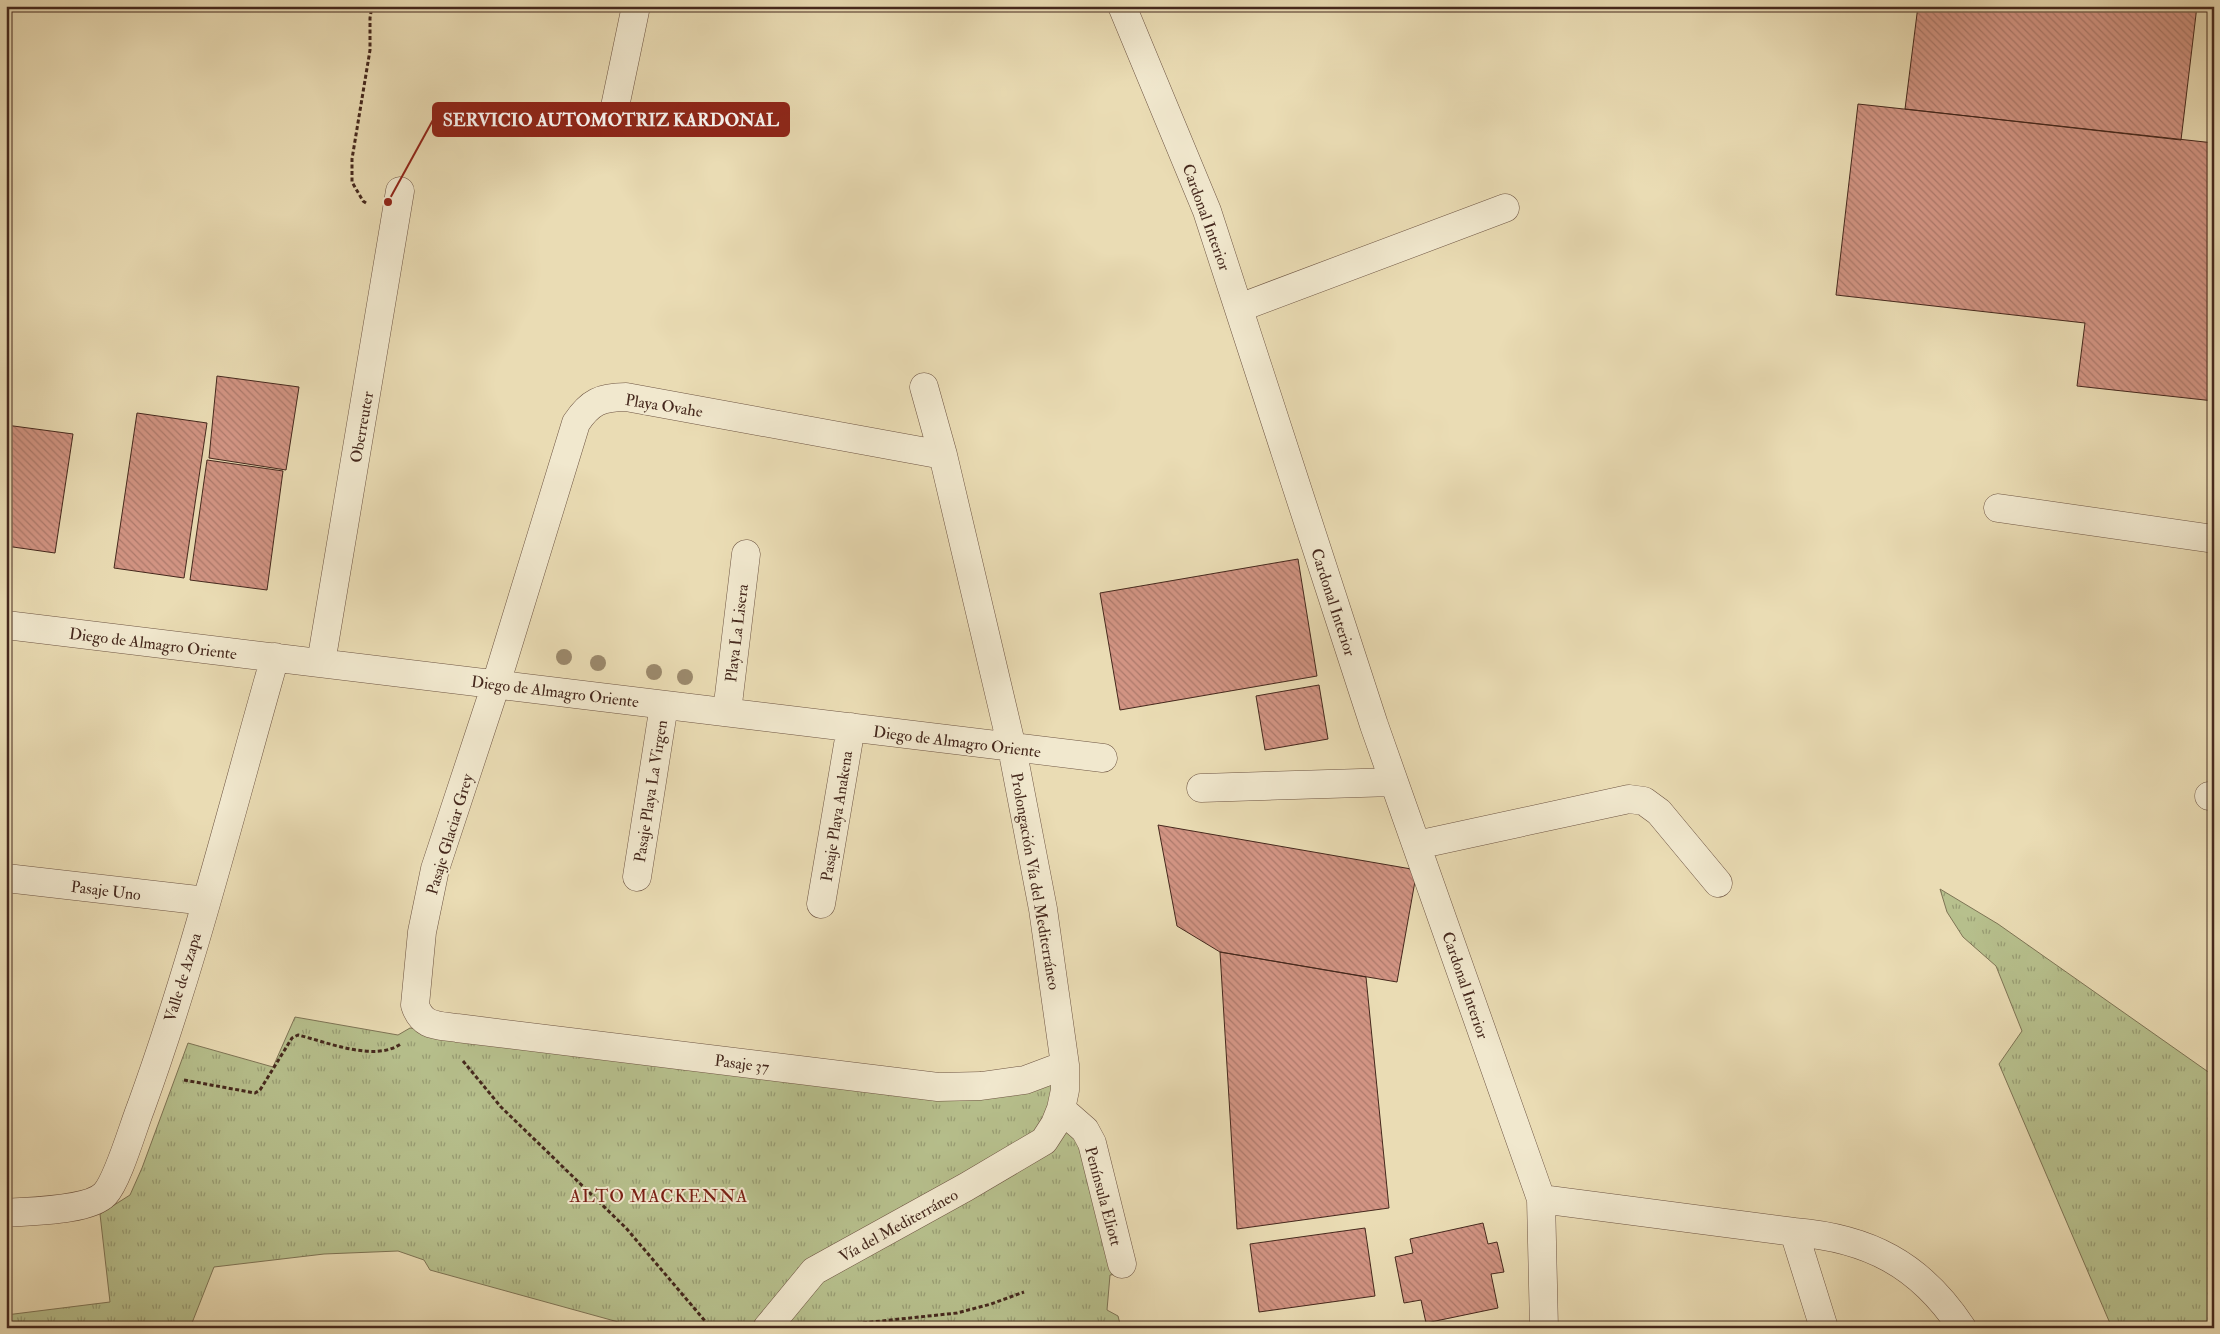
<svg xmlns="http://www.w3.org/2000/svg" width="2220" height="1334" font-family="'IM FELL Double Pica',serif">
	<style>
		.grass { fill: url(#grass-tufts); stroke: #7e7455 }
		.building { fill: url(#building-back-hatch); stroke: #45281d }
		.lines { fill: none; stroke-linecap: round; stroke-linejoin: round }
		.minor-casing { stroke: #6e5543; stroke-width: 29 }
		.path { stroke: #45281d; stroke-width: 3; stroke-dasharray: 4 2.5; stroke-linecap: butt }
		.minor { stroke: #f1e8ce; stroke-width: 28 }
		.tree { fill: #9c8a6d }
		.labels { text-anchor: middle; stroke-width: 4; stroke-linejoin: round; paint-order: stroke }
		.street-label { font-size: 16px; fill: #45281d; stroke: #f1e8ce }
		.neighbourhood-label { font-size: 18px; letter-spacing: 1px; fill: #7a1f14; stroke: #f1e8ce }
		.leader { fill: none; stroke: #8f2418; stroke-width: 2 }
		.callout-dot { fill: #8f2418; stroke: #f1e8ce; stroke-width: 2 }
		.callout { fill: #8f2418; stroke: #8f2418; stroke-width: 2 }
		.callout-label { font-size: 18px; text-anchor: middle; font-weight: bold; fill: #fff }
	</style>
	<defs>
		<pattern id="grass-tufts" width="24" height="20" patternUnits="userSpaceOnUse" patternTransform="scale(1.25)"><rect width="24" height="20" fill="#b7c08d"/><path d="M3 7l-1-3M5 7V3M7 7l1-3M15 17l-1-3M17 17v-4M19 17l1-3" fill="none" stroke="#979c73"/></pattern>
		<pattern id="building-back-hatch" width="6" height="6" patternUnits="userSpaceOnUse" patternTransform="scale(1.25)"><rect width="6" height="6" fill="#d29483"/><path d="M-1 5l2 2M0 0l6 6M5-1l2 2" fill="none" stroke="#ac796b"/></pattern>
	</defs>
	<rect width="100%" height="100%" fill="#eadcb4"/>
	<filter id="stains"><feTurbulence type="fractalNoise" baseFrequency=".004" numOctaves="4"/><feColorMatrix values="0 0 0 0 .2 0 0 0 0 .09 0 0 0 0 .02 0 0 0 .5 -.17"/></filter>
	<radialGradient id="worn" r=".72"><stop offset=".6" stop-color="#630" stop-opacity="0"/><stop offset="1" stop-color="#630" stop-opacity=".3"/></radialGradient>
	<path class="grass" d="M1940 889 1998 924 2214 1076V1328H2112L1999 1064 2022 1031 1996 966 1963 937 1947 912Z
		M295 1017 398 1035 410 1028 734 1071 1057 1077 1079 1139 1118 1274 1110 1275 1107 1310 1118 1316 1121 1328H640L430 1270 424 1260 398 1251 324 1254 214 1267 190 1328H6V1315L110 1302 100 1214 130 1195 142 1168 188 1043 273 1067Z"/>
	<path class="building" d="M1918 6H2197L2181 140 1905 109Z
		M1858 104 2214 143V401L2077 386 2085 323 1836 295Z
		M217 376 299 387 286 470 209 458Z
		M137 413 207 423 184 578 114 568Z
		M6 425 73 434 55 553 6 546Z
		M207 460 283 471 267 590 190 580Z
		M1298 559 1317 676 1120 710 1100 593Z
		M1319 685 1328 739 1265 750 1256 696Z
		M1158 825 1417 870 1397 982 1220 952 1177 926Z
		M1220 952 1366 977 1389 1208 1237 1229Z
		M1483 1223 1488 1244 1497 1242 1504 1272 1491 1274 1498 1308 1426 1323 1421 1300 1404 1303 1395 1257 1413 1253 1410 1239Z
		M1365 1228 1375 1296 1259 1312 1250 1244Z"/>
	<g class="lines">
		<g class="minor-casing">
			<path id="minor" d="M1122 6 1207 211 1374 725 1541 1199 1544 1328
				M612 121 636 6
				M1239 308 1505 208
				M943 455 626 397C601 397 590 402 576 423L496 684 435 869 422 932 415 1005C422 1027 437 1025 457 1028L938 1087 981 1086 1025 1080 1065 1065
				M1998 508 2214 539
				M6 625 1103 758
				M321 663 400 191
				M727 712 746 554
				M1201 788 1394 782
				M2209 796H2214
				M1417 845 1629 799 1644 801 1659 812 1718 883
				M637 877 664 705
				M6 878 206 901
				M821 904 851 727
				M1061 1109 1085 1130 1092 1143 1122 1264
				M1541 1199 1794 1232 1824 1328
				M6 1213C30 1211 89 1211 105 1194 118 1180 133 1127 141 1107 194 961 232 807 275 657
				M1794 1232C1868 1238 1920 1264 1962 1328
				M767 1328 814 1271 966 1187 1044 1141 1055 1124 1061 1109 1065 1090V1065L1043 909 1012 748 943 455 924 387"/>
		</g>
		<path class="path" d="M366 203 363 201 352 182V159L370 50V18L372 6
			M463 1061 501 1107 626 1228 711 1328
			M184 1080 255 1093 260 1090 292 1038 298 1035C327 1042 376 1063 402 1043
			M811 1325 853 1324 957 1313 991 1304 1024 1292"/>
		<use href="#minor" class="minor"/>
	</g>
	<g class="tree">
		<circle cx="564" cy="657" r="8"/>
		<circle cx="598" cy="663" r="8"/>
		<circle cx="654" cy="672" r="8"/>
		<circle cx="685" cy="677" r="8"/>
	</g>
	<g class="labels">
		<g class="street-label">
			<text transform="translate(1207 217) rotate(70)" y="6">Cardonal Interior</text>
			<text transform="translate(664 405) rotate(9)" y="6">Playa Ovahe</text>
			<text transform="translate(361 427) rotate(-80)" y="6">Oberreuter</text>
			<text transform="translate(1334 602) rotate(72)" y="6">Cardonal Interior</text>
			<text transform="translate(736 633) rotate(-83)" y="6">Playa La Lisera</text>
			<text transform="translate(153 643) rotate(7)" y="6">Diego de Almagro Oriente</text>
			<text transform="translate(555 691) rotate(7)" y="6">Diego de Almagro Oriente</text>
			<text transform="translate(957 741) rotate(7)" y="6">Diego de Almagro Oriente</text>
			<text transform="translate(650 791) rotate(-81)" y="6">Pasaje Playa La Virgen</text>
			<text transform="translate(836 816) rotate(-81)" y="6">Pasaje Playa Anakena</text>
			<text transform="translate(449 834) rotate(-73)" y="6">Pasaje Glaciar Grey</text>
			<text transform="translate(1036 881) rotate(80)" y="6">Prolongación Vía del Mediterráneo</text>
			<text transform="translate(106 890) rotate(7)" y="6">Pasaje Uno</text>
			<text transform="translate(182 977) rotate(-73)" y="6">Valle de Azapa</text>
			<text transform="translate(1466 985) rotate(71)" y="6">Cardonal Interior</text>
			<text transform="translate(742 1063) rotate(7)" y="6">Pasaje 37</text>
			<text transform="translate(1104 1196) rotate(75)" y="6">Península Eliott</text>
			<text transform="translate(898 1225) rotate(-29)" y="6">Vía del Mediterráneo</text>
		</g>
		<g class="neighbourhood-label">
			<text x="659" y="1202">ALTO MACKENNA</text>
		</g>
	</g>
	<path class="leader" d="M388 202L433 120"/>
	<circle class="callout-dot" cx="388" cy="202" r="5"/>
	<rect class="callout" x="433" y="103" width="356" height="33" rx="5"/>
	<g class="callout-label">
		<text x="611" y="126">SERVICIO AUTOMOTRIZ KARDONAL</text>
	</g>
	<rect width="2220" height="1334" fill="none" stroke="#eadcb4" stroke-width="25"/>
	<rect x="8" y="8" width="2205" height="1319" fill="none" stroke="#45281d" stroke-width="2.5"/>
	<rect x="12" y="12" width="2195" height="1309" fill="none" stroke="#45281d"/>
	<rect width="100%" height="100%" filter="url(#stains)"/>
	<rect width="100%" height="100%" fill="url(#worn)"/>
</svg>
